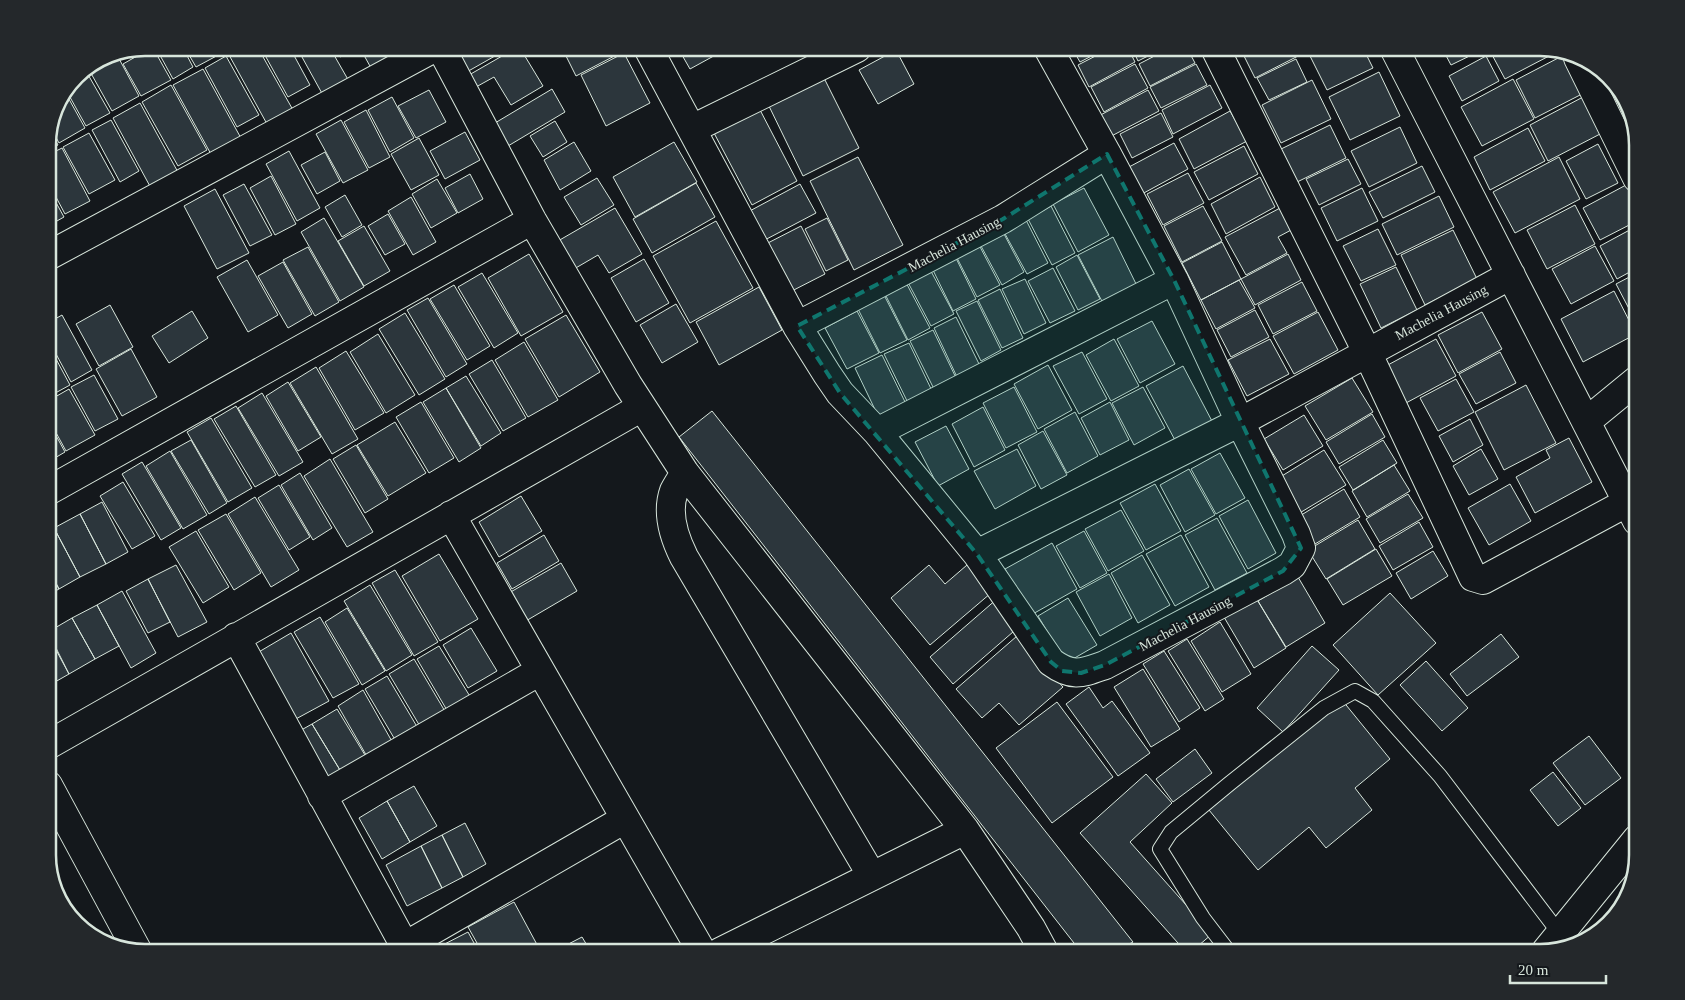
<svg xmlns="http://www.w3.org/2000/svg" width="1685" height="1000" font-family="'Times New Roman',serif">
	<style>
		.building { fill: #2c363c; stroke: #d8e6dc }
		.lines { fill: none; stroke-linecap: round; stroke-linejoin: round }
		.service-casing { stroke: #d8e6dc; stroke-width: 16 }
		.minor-casing { stroke: #d8e6dc; stroke-width: 30 }
		.secondary-casing { stroke: #d8e6dc; stroke-width: 30 }
		.service { stroke: #14181c; stroke-width: 14 }
		.minor { stroke: #14181c; stroke-width: 28 }
		.secondary { stroke: #14181c; stroke-width: 28 }
		.marked { fill: #0f766e; fill-opacity: 0.2; stroke: #0f766e; stroke-width: 4; stroke-dasharray: 10 6; stroke-linejoin: round }
		.labels { text-anchor: middle; stroke-width: 4; stroke-linejoin: round; paint-order: stroke }
		.street-label { font-size: 14px; fill: #d8e6dc; stroke: #14181c }
		.rim { fill: none; stroke: #d8e6dc; stroke-width: 2.5 }
	</style>
	<rect width="100%" height="100%" fill="#14181c"/>
	<path class="building" d="M151 48H153L171 80 141 96 123 64Z
		M156 48H183L193 67 173 79Z
		M185 48H219L222 53 196 67Z
		M222 48H236L225 53Z
		M242 48H258L293 110 267 124 229 55Z
		M261 48H290L310 85 288 97Z
		M297 48H330L350 83 324 97Z
		M335 48H358L340 57Z
		M360 48H399L401 51 371 68Z
		M455 48H509L465 73Z
		M516 48H520L543 86 511 105 494 77 476 87 469 75Z
		M562 48H622L624 51 576 76Z
		M678 48H719L721 52 690 69Z
		M721 48H742L726 56Z
		M1072 48H1107L1080 62Z
		M1111 48H1128L1135 62 1089 87 1078 65Z
		M1132 48H1164L1138 61Z
		M1170 48H1187L1195 63 1150 86 1139 64Z
		M1240 48H1296L1300 55 1255 78Z
		M1306 48H1363L1373 68 1327 90Z
		M1442 48H1486L1451 65Z
		M1496 48H1540L1548 50 1551 55 1505 79 1490 51Z
		M896 50 914 84 878 104 859 70Z
		M116 53 139 96 112 111 88 68 108 55Z
		M624 53 650 103 606 126 581 75Z
		M226 56 259 115 237 127 205 68Z
		M1486 56 1499 81 1462 101 1449 76Z
		M1562 56 1582 94 1535 118 1516 80Z
		M1296 59 1307 82 1269 100 1257 78Z
		M1135 64 1148 88 1104 112 1091 87Z
		M1196 64 1207 85 1161 108 1150 87Z
		M203 69 242 140 212 156 173 85Z
		M86 71 110 113 86 126 66 90 76 76Z
		M1379 72 1400 116 1350 140 1329 97Z
		M822 74 859 148 803 176 767 102Z
		M1513 79 1534 119 1482 146 1461 107Z
		M1312 80 1331 119 1281 143 1262 105Z
		M171 85 207 150 178 166 142 102Z
		M1210 85 1222 108 1173 134 1162 110Z
		M552 89 565 112 508 146 495 123Z
		M429 90 446 122 416 138 398 106Z
		M1148 90 1159 111 1102 141 1091 120Z
		M65 92 85 128 59 143 51 128 57 102Z
		M392 97 414 138 390 152 368 110Z
		M1583 97 1602 133 1548 161 1530 125Z
		M140 103 179 174 152 190 113 118Z
		M759 108 797 181 752 205 714 133Z
		M366 110 390 157 369 168 344 122Z
		M1230 111 1247 141 1194 169 1179 139Z
		M1161 113 1173 137 1132 158 1120 134Z
		M111 120 139 171 120 182 92 130Z
		M341 120 368 170 343 183 316 134Z
		M555 121 567 142 543 157 530 136Z
		M1330 125 1346 158 1293 184 1277 151Z
		M1400 127 1417 163 1369 187 1351 151Z
		M1528 128 1545 161 1490 190 1474 157Z
		M50 130 58 145 48 150V139Z
		M465 132 480 160 445 179 430 151Z
		M89 133 115 180 89 194 63 147Z
		M419 138 439 175 411 190 391 154Z
		M574 142 591 171 560 190 544 160Z
		M674 142 697 182 635 217 613 177Z
		M1174 143 1188 169 1142 194 1129 167Z
		M1598 144 1618 183 1586 199 1566 161Z
		M1244 146 1258 174 1209 200 1194 172Z
		M62 148 90 201 65 214 48 182V155Z
		M289 151 320 208 297 221 266 164Z
		M325 152 340 181 317 194 301 165Z
		M858 157 903 245 854 270 810 181Z
		M1559 157 1580 199 1515 233 1493 192Z
		M1348 159 1361 184 1319 205 1306 179Z
		M1422 166 1435 192 1383 218 1369 192Z
		M1188 173 1204 203 1163 225 1147 194Z
		M470 174 483 199 458 213 445 188Z
		M271 176 296 224 275 235 250 188Z
		M1260 177 1275 207 1226 234 1211 204Z
		M597 178 614 205 581 225 564 197Z
		M437 179 457 213 431 228 412 194Z
		M696 183 715 217 652 253 633 219Z
		M244 184 272 235 250 246 223 195Z
		M800 184 816 213 761 242 746 213Z
		M1626 185 1637 207V221L1600 240 1583 208Z
		M48 188 64 217 48 226Z
		M1084 188 1109 235 1078 252 1053 204Z
		M1362 188 1378 221 1337 241 1321 208Z
		M215 189 249 253 217 269 184 206Z
		M345 195 362 225 342 237 325 207Z
		M1439 196 1454 227 1397 255 1382 224Z
		M411 197 436 242 413 255 388 211Z
		M1575 205 1595 244 1547 269 1527 230Z
		M1051 206 1075 253 1052 265 1028 219Z
		M1203 206 1222 241 1182 262 1164 226Z
		M1282 207 1293 229 1278 237 1287 253 1246 275 1225 237Z
		M615 208 642 254 609 273 598 255 574 269 558 241Z
		M388 214 405 244 385 255 368 226Z
		M324 218 364 287 340 301 301 232Z
		M827 218 848 260 826 271 805 229Z
		M1026 220 1048 263 1027 274 1004 232Z
		M716 221 753 288 690 323 653 256Z
		M364 226 390 271 364 286 338 241Z
		M801 226 825 274 786 294 762 246Z
		M1637 226V268L1617 279 1600 246Z
		M1378 229 1396 265 1361 281 1343 246Z
		M1453 230 1477 279 1425 305 1401 255Z
		M1004 234 1024 272 1002 285 981 246Z
		M1113 237 1140 292 1106 309 1078 255Z
		M1222 242 1241 279 1201 300 1182 263Z
		M978 243 1000 285 977 297 956 256Z
		M1595 246 1614 281 1571 304 1552 269Z
		M308 247 339 302 315 316 283 260Z
		M953 252 976 299 953 311 930 264Z
		M529 254 563 312 521 336 488 278Z
		M1288 254 1301 280 1255 305 1241 279Z
		M1077 255 1100 299 1078 310 1056 267Z
		M644 259 669 303 636 322 611 278Z
		M247 260 278 315 248 332 217 277Z
		M283 262 312 314 288 328 258 276Z
		M926 262 954 314 931 326 903 273Z
		M1396 267 1417 310 1381 328 1360 284Z
		M1053 268 1075 311 1050 323 1028 281Z
		M482 273 518 333 494 348 458 287Z
		M1637 273V321L1636 322 1616 284Z
		M902 275 930 328 908 340 881 286Z
		M1025 279 1046 323 1024 334 1002 289Z
		M1239 280 1255 308 1216 329 1201 300Z
		M1302 282 1317 311 1273 334 1258 305Z
		M454 285 490 346 467 360 430 299Z
		M759 287 782 330 719 365 696 322Z
		M1000 289 1023 338 1002 348 978 300Z
		M1614 291 1636 334 1583 362 1561 319Z
		M883 293 907 340 880 353 857 307Z
		M428 298 467 364 446 377 407 310Z
		M977 301 1001 350 981 361 956 311Z
		M676 304 698 342 662 363 640 325Z
		M110 305 133 347 99 366 76 324Z
		M1255 310 1269 337 1231 357 1217 330Z
		M192 311 208 338 169 363 152 336Z
		M857 311 879 353 847 369 825 328Z
		M1318 312 1338 350 1294 374 1273 336Z
		M1482 312 1502 349 1458 373 1438 335Z
		M405 313 445 379 419 395 379 329Z
		M62 315 92 370 71 382 48 339V323Z
		M566 315 600 372 559 397 525 339Z
		M956 317 980 366 957 377 934 328Z
		M1152 321 1175 364 1140 383 1117 339Z
		M933 330 958 382 936 393 910 341Z
		M378 334 415 395 386 413 350 352Z
		M1114 339 1139 386 1111 401 1086 355Z
		M1270 339 1289 374 1247 396 1228 360Z
		M1436 339 1456 376 1406 403 1386 366Z
		M524 342 558 400 528 417 495 360Z
		M909 343 934 395 910 407 884 354Z
		M48 344 70 385 48 397Z
		M131 349 157 397 122 416 96 369Z
		M346 351 384 413 355 430 319 368Z
		M1082 352 1107 399 1079 414 1053 366Z
		M1500 352 1516 383 1476 404 1459 374Z
		M882 355 908 408 881 422 855 368Z
		M492 360 526 418 503 431 469 374Z
		M1048 365 1072 410 1038 429 1014 384Z
		M1183 366 1213 423 1176 442 1146 386Z
		M316 367 358 439 332 454 290 383Z
		M94 375 118 419 95 431 71 387Z
		M466 376 501 433 481 446 446 388Z
		M1352 378 1373 412 1326 440 1305 406Z
		M1456 379 1474 412 1438 431 1420 398Z
		M288 382 321 437 298 451 266 396Z
		M1526 385 1556 443 1504 470 1475 412Z
		M1014 387 1037 432 1006 448 983 403Z
		M1143 387 1165 428 1134 445 1112 403Z
		M446 388 481 448 459 462 423 402Z
		M69 389 95 435 66 451 48 418V401Z
		M262 393 303 462 279 476 238 408Z
		M421 402 454 458 429 473 396 417Z
		M1110 402 1129 440 1100 455 1081 418Z
		M236 406 276 475 255 487 214 419Z
		M983 407 1005 450 974 467 952 424Z
		M712 411 1057 846 1133 942 1114 952H1081L679 437Z
		M1075 412 1098 456 1067 473 1044 429Z
		M1372 414 1385 437 1339 464 1326 442Z
		M1304 415 1323 446 1283 470 1264 439Z
		M211 418 252 488 228 502 187 432Z
		M1470 419 1483 445 1453 462 1439 436Z
		M48 421 65 452 48 462Z
		M395 422 426 473 388 496 357 445Z
		M946 426 969 469 938 486 915 442Z
		M1043 431 1067 475 1041 489 1018 445Z
		M1569 438 1592 482 1535 513 1516 477 1550 458 1546 450Z
		M191 440 227 503 209 514 171 451Z
		M1383 440 1397 463 1353 490 1339 467Z
		M356 445 388 499 365 513 333 459Z
		M1017 449 1036 486 995 509 974 471Z
		M1481 449 1498 479 1469 495 1453 466Z
		M1324 450 1346 485 1298 514 1277 479Z
		M170 451 207 515 183 529 146 466Z
		M1220 453 1245 498 1216 514 1191 469Z
		M330 459 373 532 347 547 304 476Z
		M142 462 181 528 161 540 122 474Z
		M1394 465 1410 491 1367 517 1352 491Z
		M1189 469 1215 515 1185 532 1160 485Z
		M300 473 332 528 313 540 281 485Z
		M123 482 155 536 132 549 100 496Z
		M1155 484 1181 531 1146 550 1120 503Z
		M1510 484 1531 521 1489 545 1468 508Z
		M279 485 310 537 289 550 258 498Z
		M1344 489 1360 517 1315 544 1298 517Z
		M1408 494 1423 518 1380 543 1366 519Z
		M521 496 542 531 499 557 479 522Z
		M255 497 299 570 271 587 228 514Z
		M1248 500 1276 553 1248 569 1219 516Z
		M102 502 128 552 106 564 80 514Z
		M1121 510 1144 551 1108 571 1085 529Z
		M80 514 106 564 80 577 54 528Z
		M226 514 261 573 234 590 198 530Z
		M1217 518 1247 573 1215 590 1185 535Z
		M1358 520 1375 549 1326 579 1308 550Z
		M1419 522 1433 547 1393 570 1379 546Z
		M54 528 80 577 59 589 48 568V531Z
		M196 531 229 587 203 603 169 547Z
		M1084 531 1107 573 1080 588 1056 546Z
		M544 535 559 561 512 589 497 563Z
		M1181 535 1209 587 1175 606 1146 554Z
		M1052 543 1077 589 1031 615 1005 569Z
		M1376 549 1392 576 1343 605 1327 579Z
		M1433 551 1448 576 1411 599 1396 573Z
		M439 554 478 619 440 641 402 576Z
		M1142 555 1170 605 1138 623 1111 573Z
		M561 563 577 591 519 625 502 597Z
		M176 565 207 622 178 637 148 579Z
		M929 565 945 584 967 565 991 593 930 645 891 598Z
		M48 568 59 589 48 595Z
		M395 570 438 642 414 656 372 583Z
		M1109 574 1132 618 1100 636 1076 592Z
		M1298 577 1325 623 1286 647 1258 601Z
		M148 579 170 622 148 633 126 591Z
		M370 585 412 655 386 671 344 601Z
		M122 591 156 653 131 668 97 605Z
		M1253 593 1286 648 1254 668 1221 612Z
		M1390 593 1436 643 1378 695 1333 645Z
		M998 598 1021 625 953 684 930 657Z
		M1068 598 1097 645 1066 663 1038 616Z
		M97 605 119 646 95 659 72 618Z
		M347 608 385 671 362 685 325 622Z
		M320 617 359 684 333 698 294 632Z
		M72 618 95 659 69 674 48 632Z
		M1220 622 1251 674 1222 692 1191 641Z
		M471 628 497 671 468 688 443 645Z
		M291 633 329 701 294 720 257 653Z
		M1501 634 1519 657 1467 696 1450 674Z
		M48 635 69 674 48 686Z
		M1017 636 1063 687 1019 725 999 703 982 718 956 689Z
		M1187 639 1224 699 1205 711 1168 651Z
		M439 646 471 698 448 712 417 659Z
		M1312 646 1339 670 1283 732 1257 708Z
		M1164 651 1200 708 1179 722 1143 664Z
		M414 659 446 713 421 728 389 674Z
		M1426 661 1468 708 1442 731 1400 685Z
		M1143 669 1180 729 1151 747 1114 687Z
		M387 676 419 730 397 743 365 689Z
		M1089 687 1103 708 1112 701 1150 753 1118 776 1066 704Z
		M363 690 394 745 369 760 338 706Z
		M1342 700 1390 759 1355 788 1372 810 1326 848 1309 827 1258 870 1209 810Z
		M1057 702 1113 777 1052 823 996 748Z
		M337 709 368 760 343 775 312 724Z
		M312 724 343 775 327 785 296 733Z
		M1589 736 1621 778 1585 805 1553 763Z
		M1195 749 1212 773 1173 802 1156 779Z
		M1553 772 1581 808 1558 826 1530 790Z
		M1146 774 1172 803 1130 842 1212 934 1191 952H1186L1080 833Z
		M414 786 437 826 410 842 387 801Z
		M387 801 410 842 382 859 359 818Z
		M465 823 486 864 463 877 442 835Z
		M442 835 463 877 442 888 421 846Z
		M421 846 442 888 407 906 386 865Z
		M514 902 541 952H482L468 927Z
		M468 932 479 952H437L435 949Z
		M582 937 591 952H553Z"/>
	<g class="lines">
		<g class="service-casing">
			<path id="service" d="M1229 952 1203 918 1160 849 1171 832 1229 784 1324 708 1355 691 1373 701 1440 776 1560 934"/>
		</g>
		<g class="minor-casing">
			<path id="minor" d="M441 48 532 220 628 385 685 473 965 830 1031 928 1044 952
				M648 48 797 326 827 374 840 393 877 432 977 554 1051 662C1073 678 1082 673 1105 665L1283 571 1292 565 1301 548 1296 534 1240 422 1174 280 1107 154 1048 48
				M1215 48 1367 352 1473 577 1483 580 1628 502
				M1394 48 1637 521
				M1578 58 1637 178
				M692 129 857 48
				M48 256 434 48
				M797 326 1003 219 1107 154
				M1587 421 1637 380
				M877 432 1174 280
				M685 473C681 479 677 485 674 491 666 513 674 537 684 557L872 876
				M48 491 532 220
				M451 515 702 952
				M977 554 1240 422 1511 275
				M236 637 408 952
				M48 745 642 407
				M48 785 137 950
				M322 796 540 671
				M405 946 625 819
				M720 952 965 830"/>
		</g>
		<g class="secondary-casing">
			<path id="secondary" d="M1546 951 1637 839"/>
		</g>
		<use href="#service" class="service"/>
		<use href="#minor" class="minor"/>
		<use href="#secondary" class="secondary"/>
	</g>
	<path class="marked" d="M1107 154 1174 280 1301 548 1283 571 1105 665 1081 673 1062 671 1051 662 977 554 840 393 797 326 1003 219Z"/>
	<g class="labels">
		<g class="street-label">
			<text transform="translate(954 244) rotate(-28)" y="5">Machelia Hausing</text>
			<text transform="translate(1441 312) rotate(-28)" y="5">Machelia Hausing</text>
			<text transform="translate(1185 623) rotate(-28)" y="5">Machelia Hausing</text>
		</g>
	</g>
	<path d="M0 0H1685V1000H0ZM145 56H1540A89 89 0 0 1 1629 145V855A89 89 0 0 1 1540 944H145A89 89 0 0 1 56 855V145A89 89 0 0 1 145 56Z" fill="#24282b" fill-rule="evenodd"/>
	<path class="rim" d="M145 56H1540A89 89 0 0 1 1629 145V855A89 89 0 0 1 1540 944H145A89 89 0 0 1 56 855V145A89 89 0 0 1 145 56Z"/>
	<path d="M1510 975v8h96v-8" fill="none" stroke="#d8e6dc" stroke-width="2.5"/>
	<text x="1518" y="975" font-size="15" fill="#d8e6dc" stroke="#14181c" stroke-width="4" paint-order="stroke">20 m</text>
</svg>
